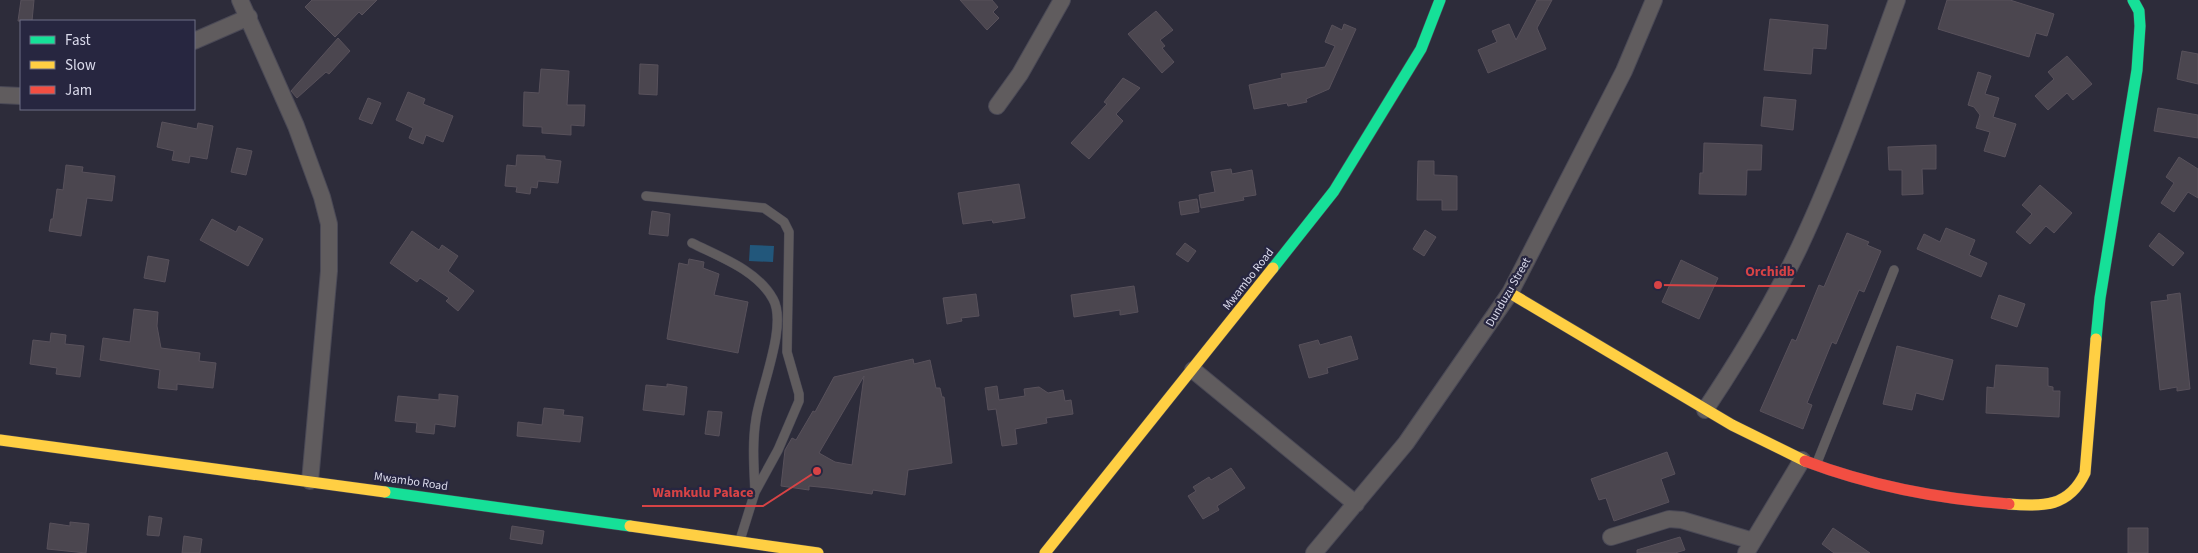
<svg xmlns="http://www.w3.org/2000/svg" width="2198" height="553" font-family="'Source Sans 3',sans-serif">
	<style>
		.water { fill: #22577b }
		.building { fill: #4b464f; stroke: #58515b; fill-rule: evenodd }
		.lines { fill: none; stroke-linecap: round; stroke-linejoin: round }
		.lane-casing { stroke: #4a4956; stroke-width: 10 }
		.street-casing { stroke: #4a4956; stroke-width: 18 }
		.fast-casing { stroke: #4a4956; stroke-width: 12 }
		.slow-casing { stroke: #4a4956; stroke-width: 12 }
		.jam-casing { stroke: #4a4956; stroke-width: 12 }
		.lane { stroke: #605c5e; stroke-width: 9 }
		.street { stroke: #605c5e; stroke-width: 16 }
		.fast { stroke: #16e098; stroke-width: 11 }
		.slow { stroke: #ffcf43; stroke-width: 11 }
		.jam { stroke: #f24e42; stroke-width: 11 }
		.labels { text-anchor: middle; stroke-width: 4.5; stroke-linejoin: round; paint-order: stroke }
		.street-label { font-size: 12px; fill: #dbdbec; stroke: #272640 }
		.leader { fill: none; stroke: #d74345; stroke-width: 2 }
		.callout-dot { fill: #d74345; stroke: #272640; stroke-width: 2 }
		.callout-label { font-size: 14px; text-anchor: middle; font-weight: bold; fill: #d74345; stroke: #272640; stroke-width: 4.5; stroke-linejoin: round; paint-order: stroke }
	</style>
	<rect width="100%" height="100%" fill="#2d2c3a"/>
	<path class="water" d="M750 245 774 246 773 262 749 261Z"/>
	<path class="building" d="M21 0H34L32 21H18Z
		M312 0H377L362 15 359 12 335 37 305 7Z
		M960 0H992L998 7 993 12 999 18 987 30Z
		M1537 0H1552L1537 28 1546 49 1488 73 1478 50 1497 42 1492 31 1509 24 1516 40Z
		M1947 0H2010L2054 14 2047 36 2036 33 2029 57 1938 29Z
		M1156 11 1173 30 1160 40 1165 46 1162 48 1174 62 1162 73 1128 34Z
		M1770 19 1828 25 1826 49 1813 48 1811 74 1764 70Z
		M1344 24 1356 29 1329 89 1306 99 1307 102 1288 106 1287 103 1254 109 1249 85 1282 78 1281 74 1325 67 1335 46 1325 42 1332 25 1342 30Z
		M338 38 350 51 329 74 326 72 297 98 291 91Z
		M2182 51 2198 54V84L2177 79Z
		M2067 56 2092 84 2073 100 2067 93 2048 110 2035 96 2054 79 2048 72Z
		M640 64 658 65 657 95 639 94Z
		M541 69 569 71 567 105H585L584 126 571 125V135L542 133V127L523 126 524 92 539 93Z
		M1978 72 1991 76 1985 94 1999 98 1993 117 2016 124 2005 157 1984 151 1990 132 1976 128 1980 115 1974 107 1968 105Z
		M1123 78 1140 88 1116 114 1123 121 1089 159 1071 143 1107 104 1104 102Z
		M408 92 425 99 423 104 453 116 443 142 426 135 423 144 409 138 413 128 396 120Z
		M1764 97 1796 100 1793 130 1761 126Z
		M368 98 381 103 372 124 359 119Z
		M2158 108 2198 115V138L2154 131Z
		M162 122 197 129 198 123 213 126 207 159 190 156 189 163 172 160 174 151 157 147Z
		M1704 143 1762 145 1761 170H1747L1746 195 1699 194 1700 173H1703Z
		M1936 145V169H1922L1923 194 1902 195V170H1889L1888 147Z
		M237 148 252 151 246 175 231 172Z
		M517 155 545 156V159L561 161 558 183 538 181 537 188 531 187 530 194 516 192 517 187 505 186 507 165 516 166Z
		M2179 157 2198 169V198L2188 192 2174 212 2161 203 2174 183 2166 177Z
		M1418 161H1434V175L1457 176V210H1442V200H1417Z
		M66 165 83 167 82 172 115 176 112 201 87 198 81 236 49 231 51 219H53L57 189 63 190Z
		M1231 169 1232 174 1252 170 1256 195 1243 197 1244 200 1201 208 1199 195 1215 192 1211 172Z
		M1019 184 1025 218 993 223 992 220 963 224 958 193Z
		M2040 185 2072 213 2054 233 2046 226 2030 244 2016 232 2032 214 2022 205Z
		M1197 199 1199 212 1181 215 1179 202Z
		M652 211 670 214 668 236 649 234Z
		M212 219 236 232 239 226 263 239 248 266 200 240Z
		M1946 228 1975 240 1969 255 1987 263 1981 277 1917 249 1924 234 1940 242Z
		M1425 230 1436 237 1424 256 1413 249Z
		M412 231 439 250 442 245 458 256 448 271 474 291 458 311 446 301 449 298 420 278 417 282 390 263Z
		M1847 233 1869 242 1867 245 1881 251 1864 292 1859 290 1836 344 1832 342 1807 403 1812 405 1803 429 1760 411 1792 339 1796 341 1819 285 1824 287Z
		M2159 233 2184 253 2173 266 2149 246Z
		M1185 243 1196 251 1188 262 1176 254Z
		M148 256 169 260 165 282 144 278Z
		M689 259 704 262 703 268 719 274 714 295 748 302 738 353 667 339 679 263 688 265Z
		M1681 260 1718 278 1699 319 1662 302Z
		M1134 286 1138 312 1120 315V310L1074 317 1071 295Z
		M2180 293 2190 389 2177 391V387L2160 390 2151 302 2168 300 2167 295Z
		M976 294 979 316 961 318 962 321 947 324 943 298Z
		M1999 295 2025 304 2017 327 1991 318Z
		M134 309 158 312 157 326 161 348 200 353 199 361 216 363 213 388 177 384V390L158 388 160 370 100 360 103 338 130 342Z
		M51 333 66 335 65 344 84 346 80 377 56 374 57 368 30 364 33 340 50 342Z
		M1351 336 1358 359 1327 368 1328 373 1309 378 1299 345 1318 340 1320 345Z
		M1897 346 1953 360 1943 400 1916 393 1912 410 1883 404Z
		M913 359 914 364 930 360 936 388H940L942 397H944L952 463 908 470 905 495 873 490 872 494 829 488 809 486V490L781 486 785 450 792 438 796 440 813 411 815 412 834 377ZM864 376 852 465 835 462 819 453Z
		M1996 365 2048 368V386L2053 387V391H2060L2059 417 1986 413 1987 387 1994 388Z
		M667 384 687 387 684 415 643 410 646 385 667 387Z
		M997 386 999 400 1025 396 1024 389 1039 387 1048 393 1063 390 1065 401 1071 400 1073 414 1046 418 1047 423 1015 429 1017 444 1002 446 996 409 988 410 985 388Z
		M439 394 458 396 455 427 435 424 434 434 416 432 417 423 395 421 398 396 439 400Z
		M544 408 564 410 563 415 583 417 580 442 517 436 518 422 542 425Z
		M708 411 722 412 719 436 705 434Z
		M1667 452 1675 474 1661 479 1669 502 1614 521 1606 498 1599 500 1591 479Z
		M1231 468 1245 488 1217 506 1219 510 1203 519 1188 496 1196 491 1193 487 1209 477 1211 480Z
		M149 516 162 518 159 536 147 535Z
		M70 522 89 524 86 553 47 549 50 523 70 526Z
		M512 526 544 531 542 544 510 539Z
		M1833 528 1870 553H1834L1822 544Z
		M2128 528H2148V553H2128Z
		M184 536 202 539 200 553H182Z
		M1680 537 1685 550 1675 553H1637V550Z"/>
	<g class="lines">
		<g class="lane-casing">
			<path id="lane" d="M646 196 764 208 784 222 789 232 787 352 799 394V401L778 450 755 492 740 540
				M692 243C720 257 757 270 773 299 788 325 760 390 756 419 752 443 754 468 755 492
				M1816 465 1894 270"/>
		</g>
		<g class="street-casing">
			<path id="street" d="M240 0 296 126 322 197 329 224V271L310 481
				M194 41 249 17
				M0 95 21 96
				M997 106 1020 74 1062 0
				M1193 370 1356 504
				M1705 410C1740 358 1773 303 1800 246 1837 167 1867 83 1897 0
				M1611 537 1669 519 1682 520 1753 541
				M1314 553 1406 443 1510 293 1624 71 1654 0
				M1746 553 1802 460"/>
		</g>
		<g class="fast-casing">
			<path id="fast" d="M1273 268 1334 191 1421 49 1440 0
				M2096 339 2100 298 2137 70 2140 26 2139 11 2133 0
				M385 492 630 526"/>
		</g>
		<g class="slow-casing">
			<path id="slow" d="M1510 293 1732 425 1805 461
				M0 440 385 492
				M2009 504C2043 507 2069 507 2085 473L2096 339
				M630 526 818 553
				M1045 553 1273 268"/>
		</g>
		<g class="jam-casing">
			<path id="jam" d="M1805 461C1871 486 1939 499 2009 504"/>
		</g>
		<use href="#lane" class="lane"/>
		<use href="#street" class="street"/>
		<use href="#fast" class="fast"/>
		<use href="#slow" class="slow"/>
		<use href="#jam" class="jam"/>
	</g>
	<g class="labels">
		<g class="street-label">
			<text transform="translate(1248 279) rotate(-52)" y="4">Mwambo Road</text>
			<text transform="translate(1508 292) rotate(-60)" y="4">Dunduzu Street</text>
			<text transform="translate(411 481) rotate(8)" y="4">Mwambo Road</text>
		</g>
	</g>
	<path class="leader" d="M1658 285L1736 286H1805M817 471L763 506H642"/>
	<g class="callout-dot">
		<circle cx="1658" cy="285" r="5"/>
		<circle cx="817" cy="471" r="5"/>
	</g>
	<g class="callout-label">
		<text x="1770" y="276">Orchidb</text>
		<text x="703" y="497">Wamkulu Palace</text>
	</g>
	<rect x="20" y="20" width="175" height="90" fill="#272640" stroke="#6f6e85"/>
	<rect x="30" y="36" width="25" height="8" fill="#16e098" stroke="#6f6e85"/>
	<text x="65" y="45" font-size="15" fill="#dbdbec">Fast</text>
	<rect x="30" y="61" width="25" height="8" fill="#ffcf43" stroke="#6f6e85"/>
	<text x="65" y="70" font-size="15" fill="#dbdbec">Slow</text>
	<rect x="30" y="86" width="25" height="8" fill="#f24e42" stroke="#6f6e85"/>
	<text x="65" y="95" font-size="15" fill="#dbdbec">Jam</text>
</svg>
